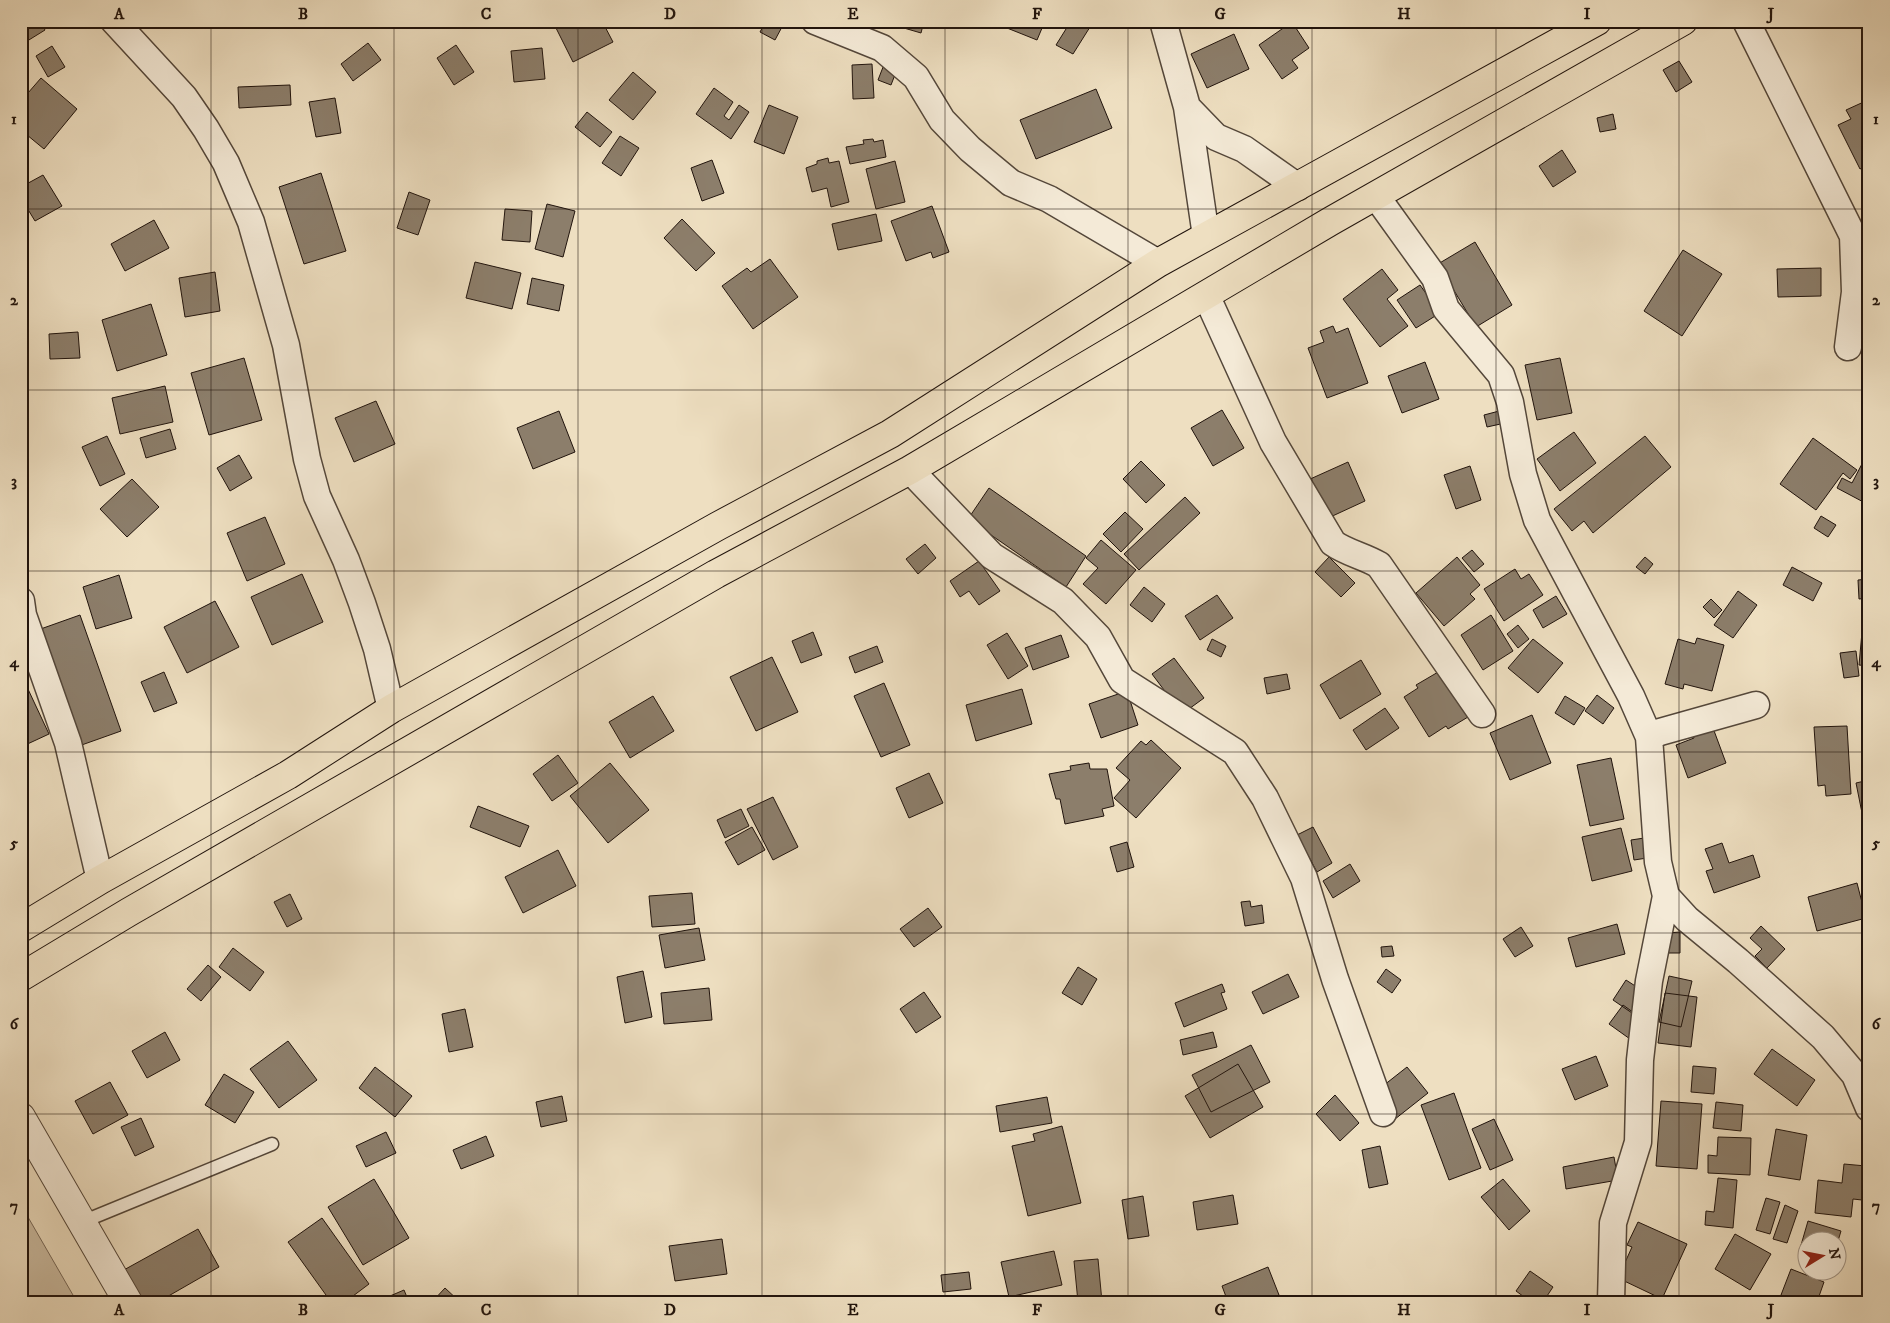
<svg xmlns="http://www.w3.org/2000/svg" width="1890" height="1323" font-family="'IM FELL DW Pica',serif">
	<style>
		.green { fill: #cbbca2; stroke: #766858 }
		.building { fill: #8c7e6b; stroke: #21140d }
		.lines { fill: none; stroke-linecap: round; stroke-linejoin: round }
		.service-casing { stroke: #54473a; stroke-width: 15 }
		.minor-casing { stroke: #54473a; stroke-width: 29 }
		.tertiary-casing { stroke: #54473a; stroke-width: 30 }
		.trunk-casing { stroke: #21140d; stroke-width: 30 }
		.service { stroke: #f4ead7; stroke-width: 12 }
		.minor { stroke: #f4ead7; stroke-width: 26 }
		.tertiary { stroke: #f4ead7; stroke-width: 28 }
		.trunk { stroke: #eedfc1; stroke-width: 28 }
		.grid { fill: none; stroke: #21140d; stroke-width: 1; stroke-opacity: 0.55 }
		.neatline { fill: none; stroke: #21140d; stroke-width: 2 }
		.grid-label { font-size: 16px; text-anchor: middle; font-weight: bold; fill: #21140d }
	</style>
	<rect width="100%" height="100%" fill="#eedfc1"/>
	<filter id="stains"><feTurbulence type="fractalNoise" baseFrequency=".004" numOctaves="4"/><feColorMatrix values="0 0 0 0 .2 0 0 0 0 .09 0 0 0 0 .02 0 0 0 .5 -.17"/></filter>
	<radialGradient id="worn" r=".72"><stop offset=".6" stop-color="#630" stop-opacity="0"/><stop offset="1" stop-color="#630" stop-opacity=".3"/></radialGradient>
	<path class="green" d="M21 1205 77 1302H21Z"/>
	<path class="building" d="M21 21H40L45 30 24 43 21 39Z
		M555 21H602L613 42 573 62 553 22Z
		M766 21H777L783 25 775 40 760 32Z
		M880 21H924L921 33Z
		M1009 21H1045L1037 40 1007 28Z
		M1071 21H1081L1090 27 1073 54 1056 45Z
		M1292 22 1309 48 1292 60 1298 68 1282 79 1259 45Z
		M1234 34 1249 69 1207 88 1191 54Z
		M368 43 381 60 353 81 341 64Z
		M456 45 474 72 454 85 437 58Z
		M52 46 65 67 48 77 36 56Z
		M542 48 545 79 514 82 511 51Z
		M1679 61 1692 82 1676 92 1663 70Z
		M885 62 898 67 891 85 878 80Z
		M872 64 874 98 853 99 852 65Z
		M633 72 656 92 633 120 609 100Z
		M41 78 77 109 44 149 21 130V101Z
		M290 85 291 105 239 108 238 87Z
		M714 88 733 102 724 116 729 120 739 105 749 112 731 139 696 114Z
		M1096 89 1112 128 1036 159 1020 120Z
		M335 98 341 133 316 137 309 102Z
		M1868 100 1869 165 1860 169 1838 125 1851 119 1846 110Z
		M769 105 798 117 784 154 754 142Z
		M587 112 612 132 600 147 575 127Z
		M1613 114 1616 129 1600 132 1597 118Z
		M620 136 639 148 621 176 602 163Z
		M873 139 874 142 883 140 886 157 850 164 846 147 864 144 863 140Z
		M1562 150 1576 172 1553 187 1539 166Z
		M828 158 829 163 839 161 849 202 831 207 827 188 812 192 806 168 817 164V161Z
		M712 160 724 193 702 201 691 168Z
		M895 161 905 202 876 209 866 169Z
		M321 173 346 251 304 264 279 187Z
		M43 175 62 206 35 221 21 198V187Z
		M409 192 430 200 418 235 397 228Z
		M547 204 575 211 563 257 535 249Z
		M932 206 949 252 933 258 931 252 906 261 891 221Z
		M505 209 532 211 530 242 502 240Z
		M876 214 882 241 838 250 832 224Z
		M682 219 715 253 696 271 664 238Z
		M154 220 169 248 125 271 111 244Z
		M1475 242 1512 305 1476 327 1438 264Z
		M1683 250 1722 274 1682 336 1644 311Z
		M770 259 798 297 753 329 722 286 747 268 751 272Z
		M475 262 521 273 512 309 466 298Z
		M1821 268V296L1778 297 1777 269Z
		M1382 269 1398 290 1387 299 1408 326 1380 347 1343 299Z
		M215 272 220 311 185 317 179 278Z
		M532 278 564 285 559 311 527 304Z
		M1420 285 1440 313 1416 328 1397 300Z
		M151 304 167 355 117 371 102 320Z
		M1333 326 1336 333 1348 328 1368 383 1327 398 1308 348 1324 342 1320 331Z
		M78 332 80 358 50 359 49 334Z
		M244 358 262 420 209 435 191 373Z
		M1560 358 1572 413 1537 420 1525 365Z
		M1425 362 1439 399 1402 413 1388 376Z
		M165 386 173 422 120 434 112 398Z
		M376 401 395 444 354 462 335 418Z
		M1222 410 1244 448 1213 466 1191 428Z
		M1503 410 1505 423 1487 427 1484 415Z
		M559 411 575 452 533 469 517 428Z
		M170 429 176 449 146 458 140 438Z
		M1574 432 1596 463 1560 491 1537 459Z
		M107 436 125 474 100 486 82 447Z
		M1645 436 1671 467 1593 533 1584 521 1572 531 1554 509Z
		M1813 438 1857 470 1850 479 1843 473 1816 510 1780 484Z
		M239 455 252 478 230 491 217 468Z
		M1141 461 1165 485 1146 503 1123 479Z
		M1348 462 1365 501 1326 519 1308 480Z
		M1863 462 1869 465V505L1837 488 1842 478 1852 483Z
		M1470 466 1481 500 1456 509 1444 475Z
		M132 479 159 507 127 537 100 509Z
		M989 488 1086 556 1066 587 968 519Z
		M1185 497 1200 513 1139 570 1124 554Z
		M1125 512 1143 529 1121 552 1103 534Z
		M1821 516 1836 525 1828 537 1814 528Z
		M265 517 285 564 247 581 227 533Z
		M1101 540 1136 570 1106 604 1083 584 1098 568 1086 558Z
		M925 544 936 558 918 574 906 559Z
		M1472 550 1484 564 1474 572 1462 558Z
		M1329 557 1355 583 1341 597 1315 572Z
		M1457 557 1480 585 1470 594 1475 599 1444 626 1416 593Z
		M1645 557 1653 564 1645 574 1636 567Z
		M979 561 1000 591 979 605 969 591 960 597 950 581Z
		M1792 567 1822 583 1813 601 1783 585Z
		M1515 569 1521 579 1529 574 1543 595 1504 621 1484 589Z
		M302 574 323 622 272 645 251 597Z
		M119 575 132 618 96 629 83 587Z
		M1869 579V598L1859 599 1858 580Z
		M1144 587 1165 604 1152 622 1130 605Z
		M1738 591 1757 605 1733 638 1714 625Z
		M1217 595 1233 618 1200 640 1185 616Z
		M1556 596 1567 614 1543 628 1533 610Z
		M1711 599 1722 610 1714 618 1703 607Z
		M215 601 239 647 187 673 164 627Z
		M80 615 121 731 76 747 35 631Z
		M1491 615 1513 651 1483 670 1461 635Z
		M1518 625 1529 639 1518 648 1507 634Z
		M813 632 822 655 801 663 792 641Z
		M1862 632 1869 633V666L1859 665Z
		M1007 633 1028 666 1008 679 987 645Z
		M1061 635 1069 657 1033 670 1025 648Z
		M1697 638 1724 645 1712 691 1684 684 1683 689 1665 684 1678 639 1695 644Z
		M1212 639 1226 646 1221 657 1207 650Z
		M1533 639 1563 663 1538 693 1508 668Z
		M877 646 883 662 855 673 849 657Z
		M1856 651 1859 676 1844 678 1840 653Z
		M772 657 798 712 756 731 730 677Z
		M1174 658 1204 698 1182 714 1152 674Z
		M1361 660 1381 694 1340 719 1320 685Z
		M1445 668 1473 714 1448 729 1446 726 1429 737 1404 697 1418 688 1416 685Z
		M164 672 177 703 154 712 141 682Z
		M1287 674 1290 689 1267 694 1264 678Z
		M884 683 910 745 881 757 854 696Z
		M27 687 49 734 21 747V689Z
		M1022 689 1032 724 976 741 966 705Z
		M1127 691 1138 725 1101 738 1089 704Z
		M1597 695 1614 708 1603 724 1585 711Z
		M653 696 674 731 630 758 609 722Z
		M1565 696 1585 708 1574 725 1555 713Z
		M1385 708 1399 728 1366 750 1353 730Z
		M1532 715 1551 763 1510 780 1490 733Z
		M1847 726 1851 794 1826 796 1825 785 1818 786 1814 727Z
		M1713 728 1726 763 1688 778 1676 745 1694 738 1693 735Z
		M1151 740 1181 768 1136 818 1114 798 1130 780 1116 768 1141 741 1146 745Z
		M558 755 578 783 552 801 533 774Z
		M1611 758 1624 819 1590 826 1577 765Z
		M610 763 649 810 608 843 570 796Z
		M1089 763 1090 769H1107L1114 806 1102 809 1104 816 1065 824 1060 799H1056L1049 774 1071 770 1070 766Z
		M929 773 943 803 909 818 896 788Z
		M1869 780V811L1862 813 1856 783Z
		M773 797 798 847 773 860 747 809Z
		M478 806 529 826 520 847 470 827Z
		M741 809 749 826 725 838 717 820Z
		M752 827 765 850 738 865 725 842Z
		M1313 827 1332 863 1317 872 1297 835Z
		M1621 828 1632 871 1592 881 1582 837Z
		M1651 837 1654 857 1634 860 1631 840Z
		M1127 842 1134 867 1117 872 1110 847Z
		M1722 843 1729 863 1753 855 1760 877 1714 893 1706 871 1713 869 1705 849Z
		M558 850 576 886 523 913 505 877Z
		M1350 864 1360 881 1333 898 1323 881Z
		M1857 883 1866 918 1817 931 1808 897Z
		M692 893 695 924 652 927 649 896Z
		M290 894 302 919 287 927 274 902Z
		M1250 901 1251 907 1262 905 1264 923 1245 926 1241 902Z
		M928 908 942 927 914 947 900 929Z
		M1617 924 1625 954 1576 967 1568 938Z
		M1761 926 1785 949 1767 968 1755 956 1762 949 1750 938Z
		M1521 927 1533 946 1515 957 1503 939Z
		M699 928 705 960 665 968 659 935Z
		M1680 932V953H1667V933Z
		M1392 946 1394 956 1382 957 1381 947Z
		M233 948 264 972 250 991 219 967Z
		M208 965 221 977 201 1001 187 989Z
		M1078 967 1097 979 1082 1005 1062 993Z
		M1386 969 1401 980 1392 993 1377 982Z
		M643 971 652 1017 625 1023 617 977Z
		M1288 974 1299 997 1263 1014 1252 992Z
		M1669 976 1692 981 1681 1027 1659 1022Z
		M1626 980 1646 993 1632 1013 1613 1000Z
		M1222 984 1225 992 1221 993 1227 1009 1184 1027 1175 1003Z
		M709 988 712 1020 664 1024 661 993Z
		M924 992 941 1017 916 1033 900 1009Z
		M1665 993 1697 997 1691 1047 1658 1043Z
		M1623 1005 1644 1020 1630 1039 1609 1024Z
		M465 1009 473 1047 449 1052 442 1014Z
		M165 1032 180 1060 147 1078 132 1051Z
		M1213 1032 1217 1047 1183 1055 1180 1040Z
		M288 1041 317 1080 279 1108 250 1069Z
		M1251 1045 1270 1082 1211 1112 1192 1075Z
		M1772 1049 1815 1080 1797 1106 1754 1074Z
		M1596 1056 1608 1086 1575 1100 1562 1069Z
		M1238 1064 1263 1107 1210 1138 1185 1096Z
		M1693 1066 1716 1068 1714 1094 1691 1092Z
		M375 1067 412 1096 395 1117 359 1088Z
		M1407 1067 1428 1093 1390 1123 1369 1097Z
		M224 1074 254 1092 235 1123 205 1105Z
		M110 1082 128 1115 93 1134 75 1101Z
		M1454 1093 1481 1168 1449 1180 1421 1105Z
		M1335 1095 1359 1123 1340 1141 1316 1114Z
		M562 1096 567 1121 541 1127 536 1102Z
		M1047 1097 1052 1123 1000 1132 996 1106Z
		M1661 1101 1702 1104 1697 1169 1656 1166Z
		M1716 1102 1743 1105 1741 1131 1713 1128Z
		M141 1118 154 1147 135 1156 121 1127Z
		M1494 1119 1513 1160 1490 1170 1472 1129Z
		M1062 1126 1081 1203 1028 1216 1012 1146 1035 1141 1033 1134Z
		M1776 1129 1807 1135 1800 1180 1768 1175Z
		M386 1132 396 1153 366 1167 356 1146Z
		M486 1136 494 1156 461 1169 453 1150Z
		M1718 1137 1751 1138 1750 1175 1708 1173V1155L1717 1156Z
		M1380 1146 1388 1184 1369 1188 1362 1150Z
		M1614 1157 1618 1180 1566 1189 1563 1167Z
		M1844 1164 1866 1166 1862 1200 1853 1199 1851 1217 1815 1213 1818 1180 1842 1183Z
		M1718 1178 1737 1180 1733 1228 1705 1225 1706 1211 1714 1212Z
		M374 1179 409 1238 363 1265 328 1207Z
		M1503 1179 1530 1211 1509 1230 1481 1197Z
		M1233 1195 1238 1224 1197 1230 1193 1202Z
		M1143 1196 1149 1236 1128 1239 1122 1200Z
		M1766 1198 1780 1202 1770 1234 1756 1230Z
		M1785 1205 1798 1211 1787 1243 1773 1239Z
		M322 1218 369 1284 345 1302H331L288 1242Z
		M1808 1221 1841 1231 1838 1241 1808 1240V1255L1799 1252Z
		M1638 1222 1687 1244 1662 1299 1618 1278 1632 1247 1627 1245Z
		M198 1229 219 1267 158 1302H140L122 1271Z
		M1735 1234 1771 1254 1750 1290 1715 1269Z
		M722 1239 727 1274 675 1281 669 1246Z
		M1054 1251 1062 1285 1009 1297 1001 1262Z
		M1098 1259 1102 1302H1078L1074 1261Z
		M1268 1267 1279 1295 1262 1302H1228L1222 1286Z
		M1791 1269 1824 1282 1817 1302H1797L1781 1295Z
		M1530 1271 1553 1287 1543 1302H1531L1516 1291Z
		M969 1272 971 1289 943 1292 941 1275Z
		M445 1288 460 1302H432Z
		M404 1290 409 1302H376Z"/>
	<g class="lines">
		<g class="service-casing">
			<path id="service" d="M82 1222 272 1144"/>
		</g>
		<g class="minor-casing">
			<path id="minor" d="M114 21 184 97 206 129 226 163 251 222 286 345 307 459 317 496 346 560 362 603 377 649 391 709
				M815 21 882 48 916 77 942 120 970 149 1011 183 1049 199 1158 263
				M1163 21 1187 107 1206 236
				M1746 21 1853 236 1855 292 1848 347
				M1187 107 1216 137 1244 149 1298 187
				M1376 196 1435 278 1446 309 1501 375 1510 402 1523 474 1537 520 1631 696 1649 737
				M1206 295 1273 442 1333 543C1347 553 1364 556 1379 565L1482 714
				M910 470 992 556 1063 601 1098 637 1122 680 1235 752 1265 798 1304 878 1335 979 1383 1113
				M21 601 23 615 68 743 100 880
				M1756 705 1660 732 1649 737 1658 862 1666 896 1687 919 1738 961 1823 1037 1855 1075 1869 1108
				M1611 1302 1613 1223 1638 1142 1640 1060 1649 981 1666 896"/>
		</g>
		<g class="tertiary-casing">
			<path id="tertiary" d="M21 1117 128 1302"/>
		</g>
		<g class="trunk-casing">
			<path id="trunk" d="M21 928 100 880 288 775 391 709 718 526 890 434 1158 263 1597 21
				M21 977 129 912 716 574 910 470 1331 221 1683 21"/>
		</g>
		<use href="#service" class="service"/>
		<use href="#minor" class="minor"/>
		<use href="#tertiary" class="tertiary"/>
		<use href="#trunk" class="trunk"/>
	</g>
	<path class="grid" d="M211 21V1302M394 21V1302M578 21V1302M762 21V1302M945 21V1302M1128 21V1302M1312 21V1302M1496 21V1302M1679 21V1302M21 209H1869M21 390H1869M21 571H1869M21 752H1869M21 933H1869M21 1114H1869"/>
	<rect width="1890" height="1323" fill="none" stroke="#eedfc1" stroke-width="55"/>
	<g transform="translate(1822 1256) rotate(80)"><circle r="24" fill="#f4ead7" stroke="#a09486"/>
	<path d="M0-4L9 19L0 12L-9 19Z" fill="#8f2418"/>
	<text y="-8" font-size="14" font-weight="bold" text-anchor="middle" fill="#21140d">N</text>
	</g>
	<rect x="28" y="28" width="1834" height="1268" class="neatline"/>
	<g class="grid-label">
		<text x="119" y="19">A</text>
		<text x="303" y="19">B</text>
		<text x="486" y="19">C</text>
		<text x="670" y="19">D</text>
		<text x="853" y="19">E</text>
		<text x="1037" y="19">F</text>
		<text x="1220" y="19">G</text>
		<text x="1404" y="19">H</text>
		<text x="1587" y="19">I</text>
		<text x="1771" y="19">J</text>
		<text x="14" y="124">1</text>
		<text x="1876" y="124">1</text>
		<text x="14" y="305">2</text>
		<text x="1876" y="305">2</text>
		<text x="14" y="486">3</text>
		<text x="1876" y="486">3</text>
		<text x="14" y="667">4</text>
		<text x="1876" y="667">4</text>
		<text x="14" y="848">5</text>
		<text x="1876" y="848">5</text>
		<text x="14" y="1029">6</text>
		<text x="1876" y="1029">6</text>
		<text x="14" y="1211">7</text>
		<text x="1876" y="1211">7</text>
		<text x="119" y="1315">A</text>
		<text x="303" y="1315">B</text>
		<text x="486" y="1315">C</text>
		<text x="670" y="1315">D</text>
		<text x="853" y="1315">E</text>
		<text x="1037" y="1315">F</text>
		<text x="1220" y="1315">G</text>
		<text x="1404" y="1315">H</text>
		<text x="1587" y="1315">I</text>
		<text x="1771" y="1315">J</text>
	</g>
	<rect width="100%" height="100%" filter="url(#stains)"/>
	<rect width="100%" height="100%" fill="url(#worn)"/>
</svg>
